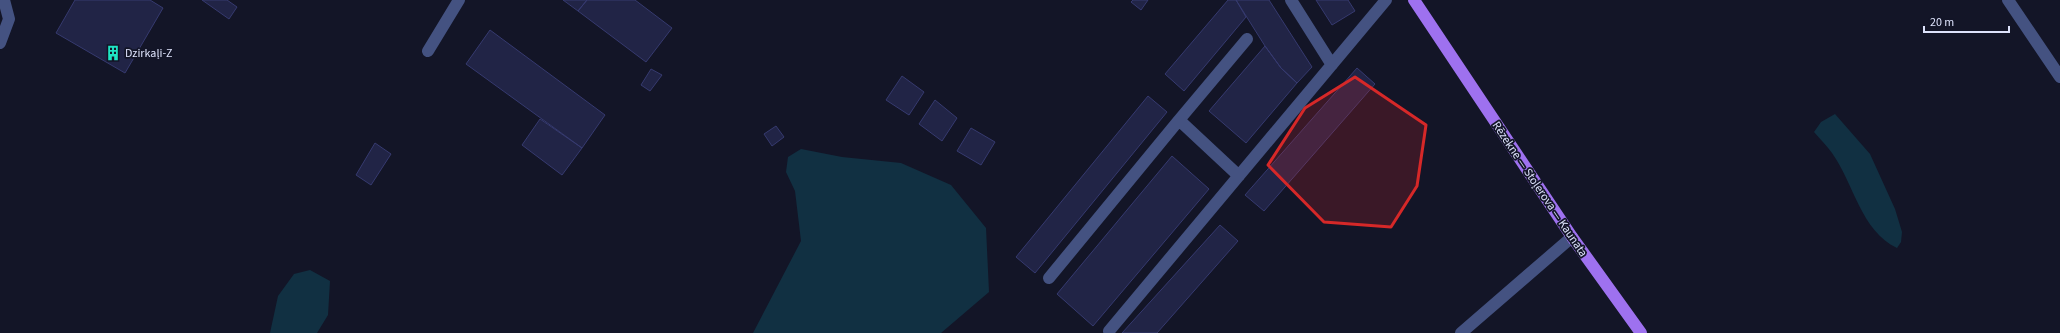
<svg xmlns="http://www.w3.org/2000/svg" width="2060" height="333" font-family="'Source Sans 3',sans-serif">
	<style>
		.water { fill: #113042 }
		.building { fill: #212446; stroke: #363a6f }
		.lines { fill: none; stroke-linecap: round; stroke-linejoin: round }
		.minor { stroke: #445281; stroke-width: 12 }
		.major { stroke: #9e71ef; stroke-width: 12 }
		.marked { fill: #d62828; fill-opacity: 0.2; stroke: #d62828; stroke-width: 3; stroke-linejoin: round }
		.labels { text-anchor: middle; stroke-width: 3.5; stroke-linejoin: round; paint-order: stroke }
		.poi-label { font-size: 12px; fill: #dde2fb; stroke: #131527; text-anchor: start }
		.street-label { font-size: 12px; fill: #dde2fb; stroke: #131527 }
	</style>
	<rect width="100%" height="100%" fill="#131527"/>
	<path class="water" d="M1835 114 1870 154 1895 209 1902 232 1901 242 1897 248C1861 231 1854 184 1832 153 1827 146 1820 139 1814 132L1821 122Z
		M801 149 842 157 901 163 951 185 986 228 989 292 941 333H753L801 241 795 191 786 172 788 157Z
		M310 270 330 281 328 315 317 333H270L278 296 294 274Z"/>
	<path class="building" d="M75 0H150L163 8 125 73 56 33Z
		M202 0H227L237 7 229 19Z
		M563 0H587L578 11Z
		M587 0H635L672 28 646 62 578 11Z
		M1133 0H1148L1141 10 1131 2Z
		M1228 0H1236L1246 17 1184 91 1165 74Z
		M1236 0H1269L1312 67 1297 83 1281 68 1265 46Z
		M1316 0H1348L1355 11 1332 25Z
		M490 30 605 115 582 148 466 64Z
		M1265 46 1281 68 1297 83 1246 143 1209 111Z
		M1357 68 1375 84 1264 211 1245 195Z
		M651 69 662 75 650 91 641 85Z
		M902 76 924 92 909 115 886 100Z
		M1148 96 1167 112 1035 273 1016 257Z
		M935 100 957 118 942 141 919 124Z
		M540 119 582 148 562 175 522 145Z
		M776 126 784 137 772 146 764 134Z
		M971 128 995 142 981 165 957 151Z
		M375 143 391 154 371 185 356 175Z
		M1172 156 1209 189 1093 326 1057 294Z
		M1220 225 1238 241 1157 333H1122Z"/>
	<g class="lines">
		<path class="minor" d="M1291 0 1332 65
			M2008 0 2060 77
			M0 43 9 19 4 0
			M428 51 459 0
			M1179 120 1247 39
			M1049 278 1179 120 1239 176
			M1109 331 1386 0
			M1461 333 1572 237"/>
		<path class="major" d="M1414 0 1572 237 1641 333"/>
	</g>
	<path class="marked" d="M1355 77 1426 125 1417 186 1391 227 1324 222 1268 165 1305 108Z"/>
	<defs>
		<g id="building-bare" transform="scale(1.2)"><path d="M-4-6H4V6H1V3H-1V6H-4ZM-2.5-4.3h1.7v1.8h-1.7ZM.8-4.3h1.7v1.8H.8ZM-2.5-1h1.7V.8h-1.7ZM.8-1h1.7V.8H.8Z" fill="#1fe5c4" stroke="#131527" stroke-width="2.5" paint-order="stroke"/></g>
	</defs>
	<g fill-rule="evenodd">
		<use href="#building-bare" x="113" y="53"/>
	</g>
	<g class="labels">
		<g class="poi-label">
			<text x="125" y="57">Dzirkaļi-Z</text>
		</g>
		<g class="street-label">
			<text transform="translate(1540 189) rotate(56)" y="4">Rēzekne — Stoļerova — Kaunata</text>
		</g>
	</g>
	<path d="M1924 26v6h85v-6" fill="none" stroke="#dde2fb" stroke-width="2"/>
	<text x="1930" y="26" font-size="12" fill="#dde2fb" stroke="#131527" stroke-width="3" paint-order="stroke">20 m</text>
</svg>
